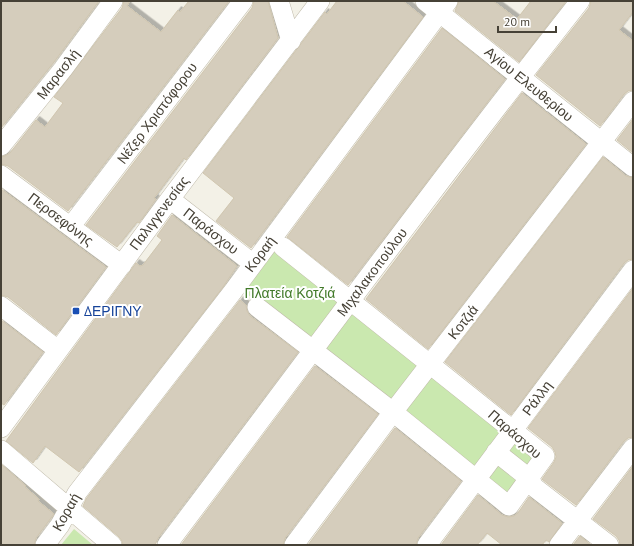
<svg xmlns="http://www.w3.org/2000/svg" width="634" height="546" font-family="'PT Sans',sans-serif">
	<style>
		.green { fill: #cae8af }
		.building { fill: #d5cdbc; stroke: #d0c6af; filter: url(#shadow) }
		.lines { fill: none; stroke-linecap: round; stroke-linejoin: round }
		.minor-casing { stroke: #bfb9a9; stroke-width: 20 }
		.minor { stroke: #fff; stroke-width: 19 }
		.transit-dot { fill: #1a4fb4; stroke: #fff; stroke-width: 1.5 }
		.labels { text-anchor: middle; stroke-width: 4; stroke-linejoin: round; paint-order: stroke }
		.street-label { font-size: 14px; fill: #464136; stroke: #fff }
		.park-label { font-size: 14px; fill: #407928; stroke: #fff }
		.transit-label { font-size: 14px; fill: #164399; stroke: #fff; text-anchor: start }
	</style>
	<defs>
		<filter id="shadow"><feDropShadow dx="3.5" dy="-3.5" stdDeviation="0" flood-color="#0004"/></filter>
	</defs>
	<rect width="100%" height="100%" fill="#f3f1e7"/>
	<path class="green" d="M275 247 539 457 508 499 242 290Z
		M74 529 93 545H61Z"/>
	<path class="building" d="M1 1H99L54 62 1 128Z
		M124 1H130L127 6 161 32 178 10 180 12 189 1H229L68 211 8 166 1 164V157L5 156 10 153 36 120 45 127 63 103 54 97 122 8Z
		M254 1H268L278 38 186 160 184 158 154 198 156 199 139 223 137 222 117 247 86 225 252 8Z
		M337 1H403L423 17 251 248 216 221 234 198 203 173 325 12 327 14Z
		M459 1H493L517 19 531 1H566L519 62 455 11Z
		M591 1H633V12L619 30 633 41V90L628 91 624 94 600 126 536 75 589 8Z
		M442 28 505 79 348 285 287 237Z
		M522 93 586 144 428 349 366 299Z
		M633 119V153L617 140Z
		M603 157 626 176 633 178V259L628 260 624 263 511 415 445 362Z
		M1 189 106 267 56 335 8 297 1 295Z
		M172 215 237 266 223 287 79 472 45 446 33 463 6 441 136 263 140 266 143 265 162 240 157 236Z
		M633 288V437L628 438 624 441 576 505 543 480 542 479 554 462 556 457 555 452 552 447 528 428Z
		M240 300 246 305 247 311 250 316 298 352 158 538 155 545H123L122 541 119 537 83 506 86 499Z
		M1 320 43 352 4 405 1 403Z
		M315 366 378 414 285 538 283 545H181Z
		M395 428 461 481 418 538 416 545H308Z
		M1 464 26 486 25 487 39 499 38 501 54 514 36 538 34 545H1Z
		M633 466V545H620L619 540 616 536 593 519Z
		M478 495 502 515 508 517 514 516 518 513 529 497 562 523 549 542 546 540 542 545H502L487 533 477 545H441Z
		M580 536 591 545H573Z"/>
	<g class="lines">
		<g class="minor-casing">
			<path id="minor" d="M279 1 291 41
				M425 1 633 167
				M1 146 63 69 113 1
				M1 175 122 265
				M170 199 252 263
				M71 226 243 1
				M1 306 58 350
				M257 307 393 412 509 506 545 456 283 247
				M1 428 170 199 320 1
				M1 450 112 545
				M496 452 530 479 534 487 609 545
				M45 545 60 525 77 493 234 290 448 1
				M167 545C304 363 439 180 580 1
				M294 545 393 412 633 101
				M427 545 633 270
				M559 545 633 448"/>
		</g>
		<use href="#minor" class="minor"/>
	</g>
	<rect class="transit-dot" x="72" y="307" width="8" height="8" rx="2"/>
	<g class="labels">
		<g class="street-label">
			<text transform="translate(58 74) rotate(-52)" y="5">Μαρασλή</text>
			<text transform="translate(529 84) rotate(39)" y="5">Αγίου Ελευθερίου</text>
			<text transform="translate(157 113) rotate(-53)" y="5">Nέζερ Χριστόφορου</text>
			<text transform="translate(159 213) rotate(-53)" y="5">Παλιγγενεσίας</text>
			<text transform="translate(61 219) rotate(37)" y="5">Περσεφόνης</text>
			<text transform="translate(211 231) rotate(38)" y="5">Παράσχου</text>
			<text transform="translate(260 254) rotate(-53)" y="5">Κοραή</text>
			<text transform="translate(372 272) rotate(-53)" y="5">Μιχαλακοπούλου</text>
			<text transform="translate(463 322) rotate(-52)" y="5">Κοτζιά</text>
			<text transform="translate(537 398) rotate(-53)" y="5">Ράλλη</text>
			<text transform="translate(515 434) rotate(41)" y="5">Παράσχου</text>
			<text transform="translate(66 512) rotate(-60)" y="5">Κοραή</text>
		</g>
		<g class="park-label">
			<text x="290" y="298">Πλατεία Κοτζιά</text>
		</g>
		<g class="transit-label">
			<text x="84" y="316">ΔΕΡΙΓΝΥ</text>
		</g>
	</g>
	<rect width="634" height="546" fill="none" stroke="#464136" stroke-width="4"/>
	<path d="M498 26v6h58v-6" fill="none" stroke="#464136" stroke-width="2"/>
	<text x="504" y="26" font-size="12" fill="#464136" stroke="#ffffff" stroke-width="3" paint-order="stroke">20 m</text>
</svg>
